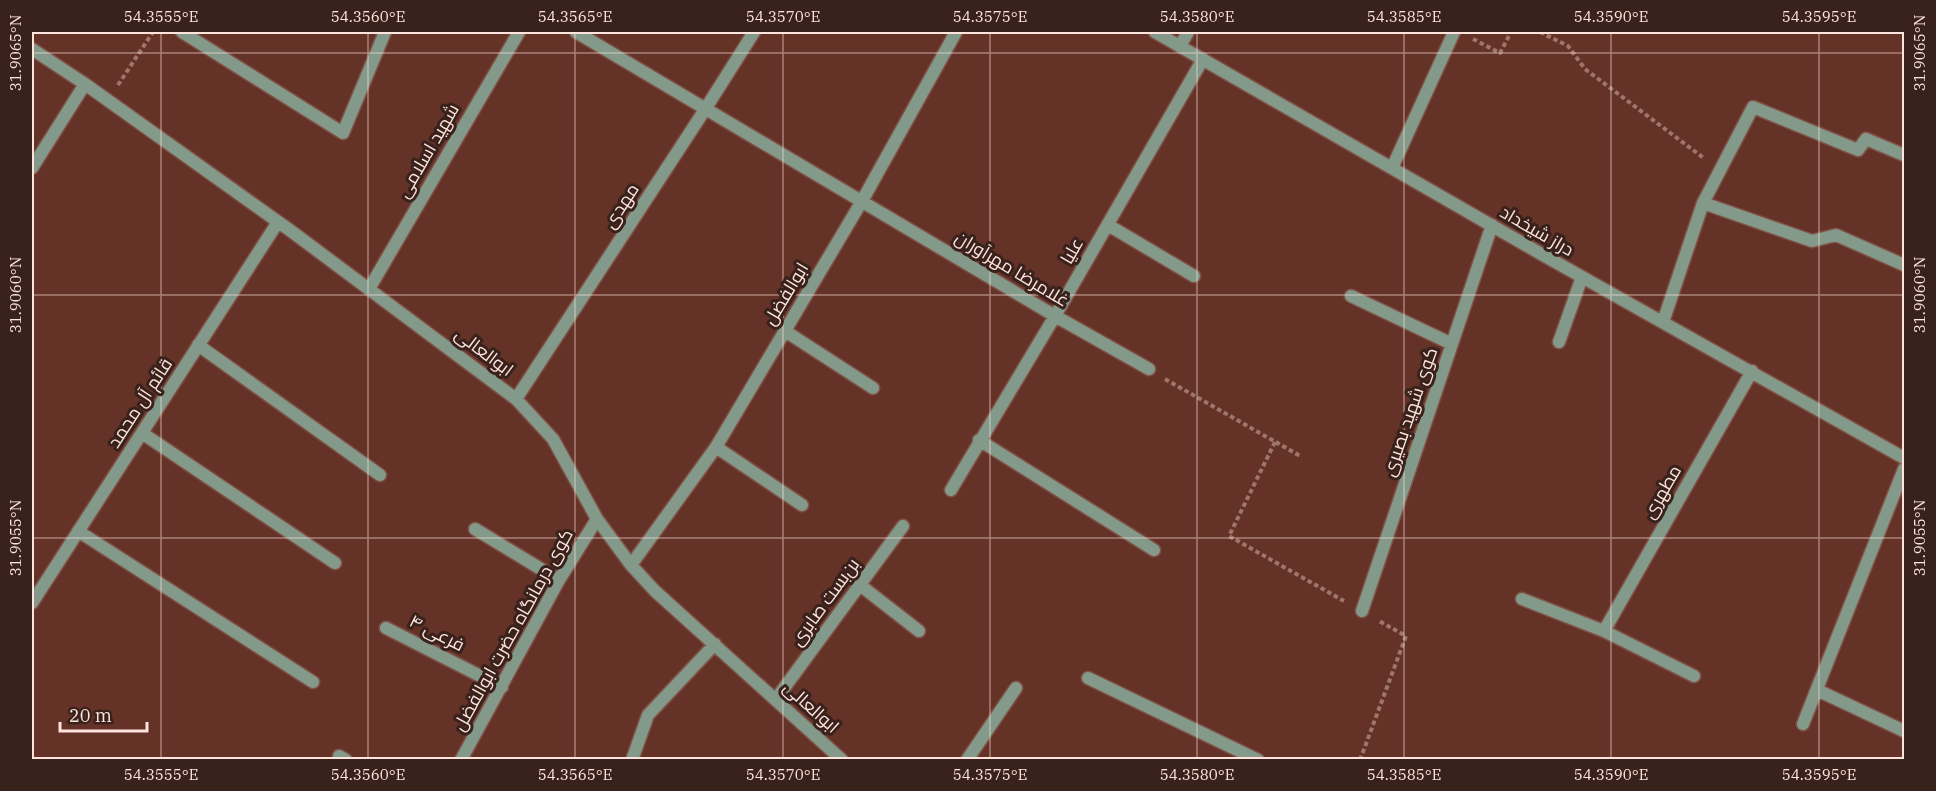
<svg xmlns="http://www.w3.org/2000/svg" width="1936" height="791" font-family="'IBM Plex Serif',Cairo,serif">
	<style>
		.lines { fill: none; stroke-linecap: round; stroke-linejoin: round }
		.minor-casing { stroke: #805247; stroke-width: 15 }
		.path { stroke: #9f766c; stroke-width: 4; stroke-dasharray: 4.5 3; stroke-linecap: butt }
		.minor { stroke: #839989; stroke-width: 12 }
		.ticks { fill: none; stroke: #fee4dd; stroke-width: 1.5; stroke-opacity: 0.45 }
		.labels { text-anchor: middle; stroke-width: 6; stroke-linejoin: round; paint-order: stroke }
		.street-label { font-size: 18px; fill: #fee4dd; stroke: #39221c }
		.neatline { fill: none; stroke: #fee4dd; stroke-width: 2 }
		.ticks-label { font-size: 15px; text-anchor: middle; fill: #fee4dd }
	</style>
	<rect width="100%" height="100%" fill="#643226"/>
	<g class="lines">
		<g class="minor-casing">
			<path id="minor" d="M182 32 343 133 385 32
				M576 32 1055 316 1149 369
				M1155 32 1543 255 1904 458
				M1180 46 1188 32
				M32 49 85 84 291 231 516 399 553 439 597 519 631 565 655 591 842 760
				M32 168 85 84
				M1392 168 1454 32
				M1703 203 1753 107 1858 150 1866 139 1904 155
				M1108 225 1194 276
				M369 289 519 32
				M1351 296 1452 344
				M1663 322 1703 203 1812 241 1836 235 1904 265
				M785 331 873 388
				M1559 342 1582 277
				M198 345 380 475
				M516 399 706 108 754 32
				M142 433 335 563
				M979 440 1154 550
				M716 447 802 505
				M951 490 1055 316 1203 59
				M475 529 559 580
				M78 531 313 682
				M631 565 716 447 862 201 956 32
				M860 585 919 631
				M1522 599 1604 631 1694 676
				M32 603 278 222
				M1362 611 1492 225
				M386 628 502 687
				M1604 631 1752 371
				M1088 678 1258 760
				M1817 690 1904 731
				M776 699 903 526
				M1803 724 1904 469
				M339 756 346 760
				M461 760 559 580 597 519
				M632 760 648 715 715 644
				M967 760 1016 688"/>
		</g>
		<path class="path" d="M1540 32 1568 46 1585 69 1705 159
			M1473 39 1500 53 1511 32
			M118 85 153 32
			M1165 379 1302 457
			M1275 442 1229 536 1344 601
			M1360 760 1406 636 1379 621"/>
		<use href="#minor" class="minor"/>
	</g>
	<path class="ticks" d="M161 32V760M368 32V760M575 32V760M783 32V760M990 32V760M1197 32V760M1404 32V760M1611 32V760M1819 32V760M32 53H1904M32 295H1904M32 538H1904"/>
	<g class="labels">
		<g class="street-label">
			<text transform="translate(428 151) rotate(-60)" y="6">شهید اسلامی</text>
			<text transform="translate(621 206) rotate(-57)" y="6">مهدی</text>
			<text transform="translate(1537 231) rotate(30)" y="6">دراز شیخداد</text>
			<text transform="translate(1072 251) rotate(-60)" y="6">علیا</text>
			<text transform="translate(1012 269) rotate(31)" y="6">غلامرضا مهرآوران</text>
			<text transform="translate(786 294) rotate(-59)" y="6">ابوالفضل</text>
			<text transform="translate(484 352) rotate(37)" y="6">ابوالعالی</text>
			<text transform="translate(140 403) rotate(-57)" y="6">قائم آل محمد</text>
			<text transform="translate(1410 412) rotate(-71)" y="6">کوی شهید بصیری</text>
			<text transform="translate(1662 492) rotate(-60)" y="6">مطهری</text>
			<text transform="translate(825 602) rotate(-54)" y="6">بن‌بست صابری</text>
			<text transform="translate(513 630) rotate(-61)" y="6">کوی درمانگاه حضرت ابوالفضل</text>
			<text transform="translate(437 633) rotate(27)" y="6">فرعی ۴</text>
			<text transform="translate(811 707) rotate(42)" y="6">ابوالعالی</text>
		</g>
	</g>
	<rect width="1936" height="791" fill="none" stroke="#39221c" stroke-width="66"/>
	<path d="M60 722v9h87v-9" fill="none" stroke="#fee4dd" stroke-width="3"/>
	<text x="69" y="722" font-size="18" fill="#fee4dd" stroke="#39221c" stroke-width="4.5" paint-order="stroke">20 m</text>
	<rect x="33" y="33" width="1870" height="725" class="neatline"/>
	<g class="ticks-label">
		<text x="161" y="22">54.3555°E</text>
		<text x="368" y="22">54.3560°E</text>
		<text x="575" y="22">54.3565°E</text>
		<text x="783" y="22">54.3570°E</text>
		<text x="990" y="22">54.3575°E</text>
		<text x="1197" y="22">54.3580°E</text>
		<text x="1404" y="22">54.3585°E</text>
		<text x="1611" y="22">54.3590°E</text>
		<text x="1819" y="22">54.3595°E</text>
		<text transform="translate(16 53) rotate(-90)" y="5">31.9065°N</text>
		<text transform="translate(1920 53) rotate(-90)" y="5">31.9065°N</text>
		<text transform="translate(16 295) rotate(-90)" y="5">31.9060°N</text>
		<text transform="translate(1920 295) rotate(-90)" y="5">31.9060°N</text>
		<text transform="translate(16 538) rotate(-90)" y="5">31.9055°N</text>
		<text transform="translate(1920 538) rotate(-90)" y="5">31.9055°N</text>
		<text x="161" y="780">54.3555°E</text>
		<text x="368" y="780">54.3560°E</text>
		<text x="575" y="780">54.3565°E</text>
		<text x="783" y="780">54.3570°E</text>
		<text x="990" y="780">54.3575°E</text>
		<text x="1197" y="780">54.3580°E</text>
		<text x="1404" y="780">54.3585°E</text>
		<text x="1611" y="780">54.3590°E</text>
		<text x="1819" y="780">54.3595°E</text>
	</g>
</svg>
